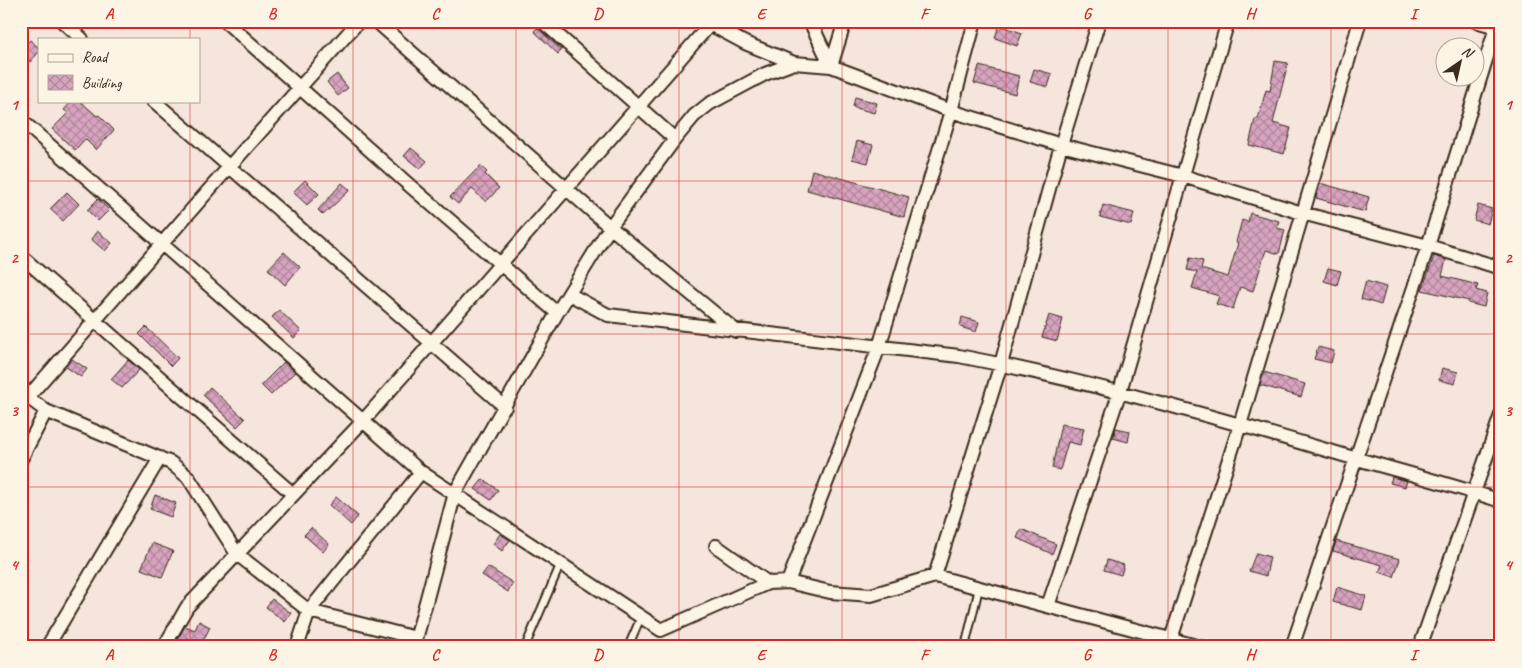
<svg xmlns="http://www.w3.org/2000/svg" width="1522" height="668" font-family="Caveat,sans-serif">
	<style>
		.building { fill: url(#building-cross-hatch); stroke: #3b2a1e }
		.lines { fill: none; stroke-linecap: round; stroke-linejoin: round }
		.service-casing { stroke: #3b2a1e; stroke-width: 10 }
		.minor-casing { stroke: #3b2a1e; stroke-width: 16 }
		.service { stroke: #fcf5e5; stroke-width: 6 }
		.minor { stroke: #fcf5e5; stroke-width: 12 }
		.grid { fill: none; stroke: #d62828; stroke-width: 1; stroke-opacity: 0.55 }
		.neatline { fill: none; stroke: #d62828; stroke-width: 2 }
		.grid-label { font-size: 16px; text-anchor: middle; font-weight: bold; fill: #d62828 }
	</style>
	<defs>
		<pattern id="building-cross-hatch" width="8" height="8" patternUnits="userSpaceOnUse" patternTransform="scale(1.25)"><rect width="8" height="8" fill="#d7a4bf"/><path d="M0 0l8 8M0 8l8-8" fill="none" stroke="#b0869b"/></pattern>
	</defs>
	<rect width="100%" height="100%" fill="#f5e5dd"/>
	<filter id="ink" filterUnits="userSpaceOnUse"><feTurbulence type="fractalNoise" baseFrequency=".02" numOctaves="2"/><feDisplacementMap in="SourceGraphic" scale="10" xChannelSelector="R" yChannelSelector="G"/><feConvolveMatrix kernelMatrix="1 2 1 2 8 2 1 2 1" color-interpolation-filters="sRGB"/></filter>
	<g filter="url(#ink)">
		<path class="building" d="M999 25 1022 33 1017 46 995 38Z
			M537 28 562 50 558 54 534 31Z
			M30 40 39 48V52L30 62 21 54V49Z
			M1275 61 1288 63 1273 123 1291 128 1284 154 1249 145 1255 119H1258L1266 90 1270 91Z
			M979 66 1019 76 1015 94 974 83Z
			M1034 69 1052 74 1048 87 1030 82Z
			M337 74 348 88 338 96 327 82Z
			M855 97 877 103 874 113 853 107Z
			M72 101H80L97 116 99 115 114 130 96 150 85 139 75 150 52 129 68 113 64 110Z
			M857 141 873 145 868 163 852 159Z
			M411 148 427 161 420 169 404 156Z
			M480 166 487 172 485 174 499 188 486 202 472 189 458 204 450 197Z
			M812 170 909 197 904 217 807 190Z
			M305 180 319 194 307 205 293 192Z
			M342 183 350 190 323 215 318 210Z
			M1320 183 1369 197 1365 212 1316 198Z
			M67 192 79 204 63 221 50 209Z
			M98 199 109 210 98 221 87 210Z
			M1103 205 1134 213 1131 225 1100 217Z
			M1478 205 1492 209 1488 224 1474 220Z
			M1250 213 1279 221 1277 228 1285 230 1279 254 1266 250 1253 291 1240 287 1233 309 1216 304 1219 296 1192 288 1197 272 1187 270 1190 258 1203 261 1201 269 1228 277 1238 243 1236 242 1242 220 1248 222Z
			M97 231 112 243 105 251 91 239Z
			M284 252 300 267 285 285 268 269Z
			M1434 256 1446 260 1442 276 1478 285 1476 290 1487 293 1484 307 1468 303 1469 301 1422 290Z
			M1328 268 1341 271 1337 285 1324 281Z
			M1366 281 1386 287 1381 305 1361 299Z
			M279 310 301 331 294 338 272 317Z
			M1049 315 1063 319 1057 341 1042 337Z
			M962 317 979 322 976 332 960 327Z
			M146 327 178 358 171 366 139 334Z
			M1318 347 1334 351 1331 363 1314 359Z
			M72 359 87 369 81 377 66 367Z
			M128 360 139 370 122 388 111 379Z
			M284 362 295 372 271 395 261 385Z
			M1442 368 1458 372 1455 384 1439 380Z
			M1264 372 1305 384 1301 397 1260 385Z
			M210 387 245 419 237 427 203 395Z
			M1061 424 1084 428 1080 445 1068 442 1060 470 1052 468Z
			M1116 428 1130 431 1128 442 1113 438Z
			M1392 477 1407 481 1405 487 1390 483Z
			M483 479 498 490 491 500 475 489Z
			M155 495 176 503 171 517 150 509Z
			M336 497 358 516 351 525 329 505Z
			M311 528 329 544 323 552 304 535Z
			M1021 529 1056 544 1052 554 1017 538Z
			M500 534 510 540 502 551 493 544Z
			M1336 541 1400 559 1394 577 1379 572 1382 565 1333 551Z
			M152 543 173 551 162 577 141 569Z
			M1256 553 1270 557 1266 576 1249 571Z
			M1107 560 1124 565 1121 575 1104 570Z
			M488 567 513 583 508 592 482 575Z
			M1337 587 1366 596 1362 610 1333 602Z
			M272 599 291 613 285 622 266 607Z
			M199 621 210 627 201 645 187 638 184 647H174L185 626 195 630Z"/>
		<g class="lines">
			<g class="service-casing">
				<path id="service" d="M525 647 561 563
					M628 647 641 617
					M965 647 979 588"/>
			</g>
			<g class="minor-casing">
				<path id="minor" d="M62 21 82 39
					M225 21 409 185 557 313
					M376 21 610 227 736 331
					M542 21 675 139
					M704 21 745 43 794 63
					M810 21 831 66 951 111 1061 145 1183 176 1302 213 1428 246 1501 268
					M1475 21 1501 28
					M154 101 505 407
					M21 120 421 472 661 630 768 583 788 582 830 592 871 595 935 576 1200 647
					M21 256 293 494
					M569 294 608 315 959 356C1083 380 1205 414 1326 450 1384 467 1443 482 1501 501
					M21 392 46 411 171 463 188 477 237 554 309 611 416 638
					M28 397 229 167 359 21
					M21 459 46 411
					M716 546 768 583
					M935 576 1001 364 1061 145 1099 21
					M788 582 879 347 951 111 975 21
					M1048 606 1120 391 1228 21
					M1171 639 1240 425 1360 21
					M47 647 160 458
					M164 647 187 607 364 420 713 21
					M297 647 309 611 421 472
					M414 647 455 493 557 313 610 227 675 139 694 116 709 104 765 74 794 63 831 66 845 21
					M1292 647 1428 246 1498 21
					M1420 647 1501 415"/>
			</g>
			<use href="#service" class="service"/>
			<use href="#minor" class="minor"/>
		</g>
	</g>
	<path class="grid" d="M190 21V39M353 21V647M516 21V647M679 21V647M842 21V647M1006 21V647M1168 21V647M1331 21V647M190 101V647M21 181H1501M21 334H1501M21 487H1501"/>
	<rect width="1522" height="668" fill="none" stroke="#fcf5e5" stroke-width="55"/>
	<rect x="38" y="38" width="162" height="65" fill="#fcf5e5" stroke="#afa495"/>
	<rect x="48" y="54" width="25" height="8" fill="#fcf5e5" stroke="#afa495"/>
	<text x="82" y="62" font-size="15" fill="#3b2a1e">Road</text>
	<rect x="48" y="75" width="25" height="15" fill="url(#building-cross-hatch)" stroke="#afa495"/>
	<text x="82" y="88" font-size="15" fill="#3b2a1e">Building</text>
	<g transform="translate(1460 62) rotate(34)"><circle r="24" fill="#fcf5e5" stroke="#afa495"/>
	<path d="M0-4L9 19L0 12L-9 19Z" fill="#3b2a1e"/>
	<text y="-8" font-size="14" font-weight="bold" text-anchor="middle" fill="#3b2a1e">N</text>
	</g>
	<rect x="28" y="28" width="1466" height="612" class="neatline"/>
	<g class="grid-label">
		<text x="109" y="19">A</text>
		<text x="272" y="19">B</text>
		<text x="435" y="19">C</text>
		<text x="598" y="19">D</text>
		<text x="761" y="19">E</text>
		<text x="924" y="19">F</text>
		<text x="1087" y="19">G</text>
		<text x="1250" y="19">H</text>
		<text x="1413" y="19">I</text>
		<text x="14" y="110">1</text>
		<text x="1508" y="110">1</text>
		<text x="14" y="263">2</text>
		<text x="1508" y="263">2</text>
		<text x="14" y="416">3</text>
		<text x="1508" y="416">3</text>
		<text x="14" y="570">4</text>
		<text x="1508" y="570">4</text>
		<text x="109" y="660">A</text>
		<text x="272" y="660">B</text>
		<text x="435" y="660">C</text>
		<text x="598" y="660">D</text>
		<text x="761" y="660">E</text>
		<text x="924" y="660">F</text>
		<text x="1087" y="660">G</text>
		<text x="1250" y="660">H</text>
		<text x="1413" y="660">I</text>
	</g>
</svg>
